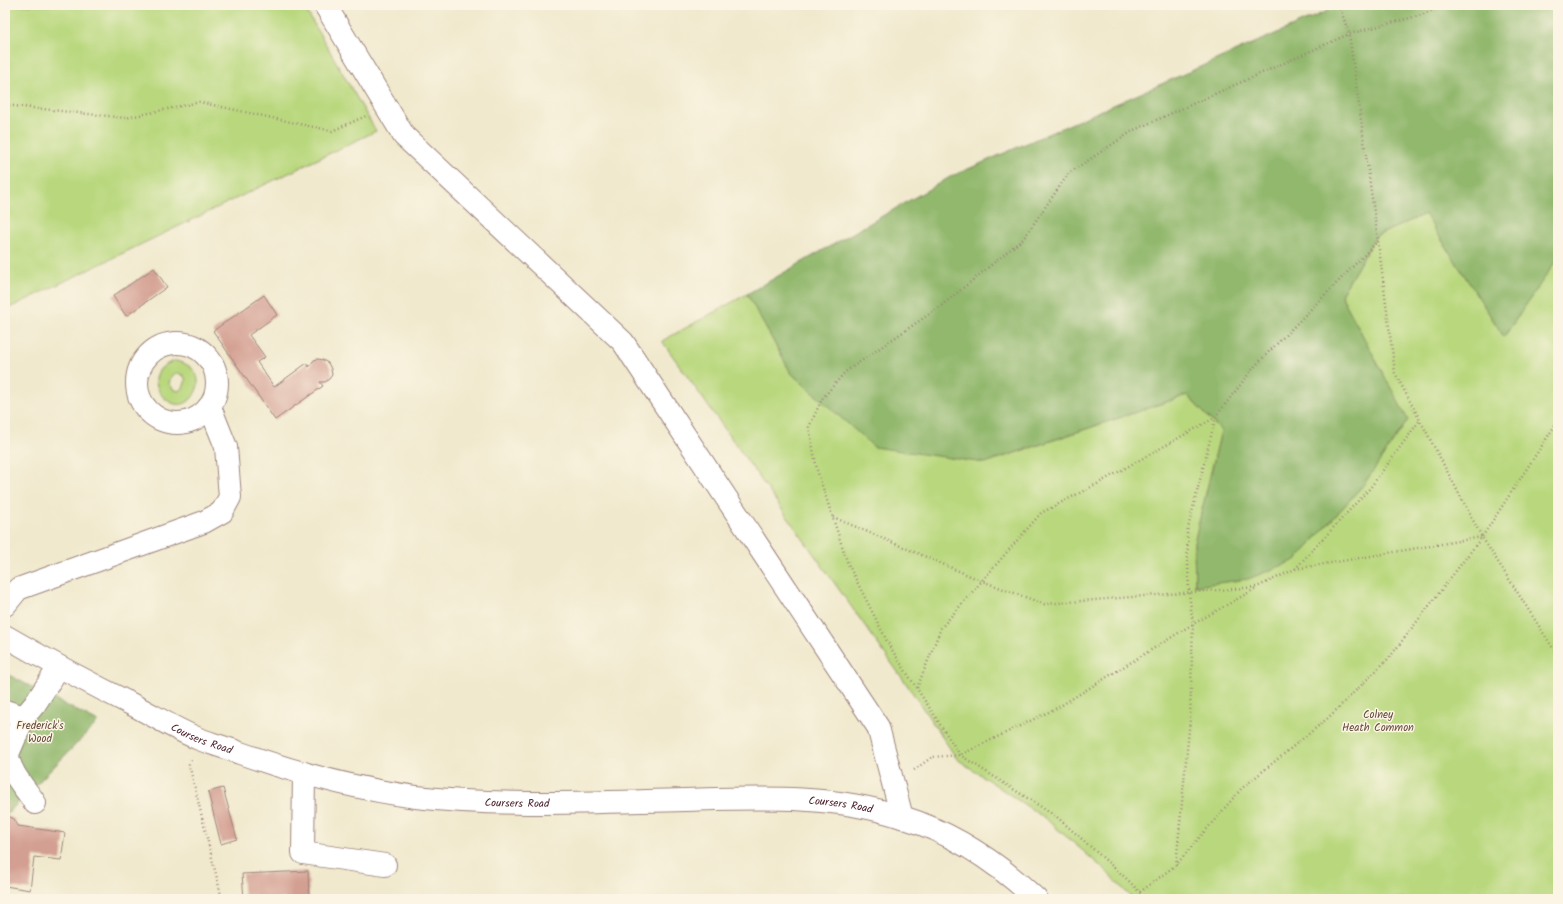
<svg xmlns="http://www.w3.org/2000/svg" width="1563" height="904" font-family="Kalam,sans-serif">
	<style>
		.green { fill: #b9d87e; stroke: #827c54; fill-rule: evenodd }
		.forest { fill: #92b86d; stroke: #6e6c4c }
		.building { fill: #d39f92 }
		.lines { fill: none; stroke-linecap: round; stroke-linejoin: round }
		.minor-casing { stroke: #9d847c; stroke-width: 24 }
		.path { stroke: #9d847c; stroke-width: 2.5; stroke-dasharray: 1 3; stroke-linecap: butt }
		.minor { stroke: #fff; stroke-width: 22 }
		.labels { text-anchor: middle; stroke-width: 3; stroke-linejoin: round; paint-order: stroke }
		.park-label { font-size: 11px; fill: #664d40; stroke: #fcf5e5 }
		.street-label { font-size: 11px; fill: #4a1f2b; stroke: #fcf5e5 }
	</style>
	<rect width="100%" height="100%" fill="#fcf5e5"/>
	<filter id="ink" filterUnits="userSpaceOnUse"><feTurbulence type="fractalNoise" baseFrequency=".025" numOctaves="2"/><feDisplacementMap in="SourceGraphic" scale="8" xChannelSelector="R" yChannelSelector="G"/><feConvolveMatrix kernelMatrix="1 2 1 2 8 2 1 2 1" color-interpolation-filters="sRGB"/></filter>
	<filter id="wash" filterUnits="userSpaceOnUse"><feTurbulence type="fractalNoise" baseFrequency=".012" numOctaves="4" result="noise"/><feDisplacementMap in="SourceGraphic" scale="16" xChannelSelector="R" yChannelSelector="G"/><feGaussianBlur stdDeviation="0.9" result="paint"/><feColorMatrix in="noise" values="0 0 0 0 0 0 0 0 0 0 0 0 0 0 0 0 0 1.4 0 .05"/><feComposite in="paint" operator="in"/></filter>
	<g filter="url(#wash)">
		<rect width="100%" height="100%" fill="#f0e9cd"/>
		<path class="green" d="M5 5H303L376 131 5 310Z
			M1425 214 1504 336 1558 258V899H1133L1105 870 1046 819 957 759 910 689 662 341 747 294 791 373 874 446 985 463 1187 395 1221 431 1194 543 1195 586 1296 560 1364 484 1407 420 1341 295 1376 236Z
			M175 361C192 363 204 377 195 393 177 428 130 373 175 361ZM177 373 183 375 186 380 183 388 178 391 173 389 169 383 172 375Z"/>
		<path class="forest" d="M1341 5H1558V258L1504 337 1425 214 1376 236 1341 295 1408 420 1364 484 1296 560 1248 579 1195 586 1194 543 1221 431 1187 395 985 463 874 447 791 373 747 294 950 177Z
			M5 673 98 722 8 813 5 814Z"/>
		<g id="blocks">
			<path class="building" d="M154 268 167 287 126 316 113 296Z
				M264 295 277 315 249 335 265 357 257 362 274 387 307 363 309 367 314 360 318 359 323 360 328 363 331 369 332 375 329 379 325 382H320L323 386 275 420 213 331Z
				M223 788 237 839 221 844 208 792Z
				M5 802 8 803 6 815 14 819 18 826 65 833 61 860 34 857 30 890 5 886 7 869 5 868Z
				M308 871 309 899H244L242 874Z"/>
		</g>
	</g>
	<g filter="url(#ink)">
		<use href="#blocks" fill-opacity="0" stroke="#9d847c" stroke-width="1"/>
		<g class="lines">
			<g class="minor-casing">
				<g id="minor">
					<path d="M325 5 404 136 623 342 878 727 902 817"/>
					<circle cx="177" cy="383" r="40"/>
					<path d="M5 605 18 589 204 522 222 512 230 497 226 447 210 407"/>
					<path id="s1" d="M5 636C48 661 91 684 135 706 156 717 177 730 199 739 212 744 227 748 240 753 297 773 356 789 416 797 503 807 596 802 684 800 757 798 832 794 902 817 953 833 998 863 1036 899"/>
					<path d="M5 711 24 717"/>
					<path d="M304 773 303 853 385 865"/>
					<path d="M35 803C26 789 9 772 8 754L24 717 35 704 59 667"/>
				</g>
			</g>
			<path class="path" d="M1339 5 1349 34 1378 241 1395 373 1482 537 1558 656
				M5 105 126 118 199 102 332 131 366 116
				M833 517 982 581 1044 604 1257 587 1295 569 1482 537
				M1295 569 1370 488 1420 420
				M917 688 941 628 1041 513 1097 484 1216 417
				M191 760 189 764 222 899
				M914 770 932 757 960 755 1057 708 1193 624 1255 589
				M1176 865 1190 719 1193 624 1189 593 1187 532 1216 416 1255 366 1378 241
				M1136 899 1140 892 1176 865 1241 789 1328 718 1389 658 1482 537 1558 421
				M1146 899 1128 880 1057 817 960 755 890 647 848 564 817 470 809 427 822 399 845 372 941 306 1023 239 1069 173 1134 130 1349 34 1421 15 1445 5"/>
			<use href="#minor" class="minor"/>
		</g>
	</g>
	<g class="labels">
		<g class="park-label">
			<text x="1378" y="718">Colney<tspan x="1378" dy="13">Heath Common</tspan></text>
			<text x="40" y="729">Frederick's<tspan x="40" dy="13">Wood</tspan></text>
		</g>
		<g class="street-label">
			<text dy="4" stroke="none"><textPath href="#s1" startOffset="222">Coursers Road</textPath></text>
			<text dy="4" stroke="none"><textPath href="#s1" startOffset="546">Coursers Road</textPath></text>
			<text dy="4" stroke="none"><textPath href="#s1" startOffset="870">Coursers Road</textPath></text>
		</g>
	</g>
	<rect width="1563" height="904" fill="none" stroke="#fcf5e5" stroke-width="20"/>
</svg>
